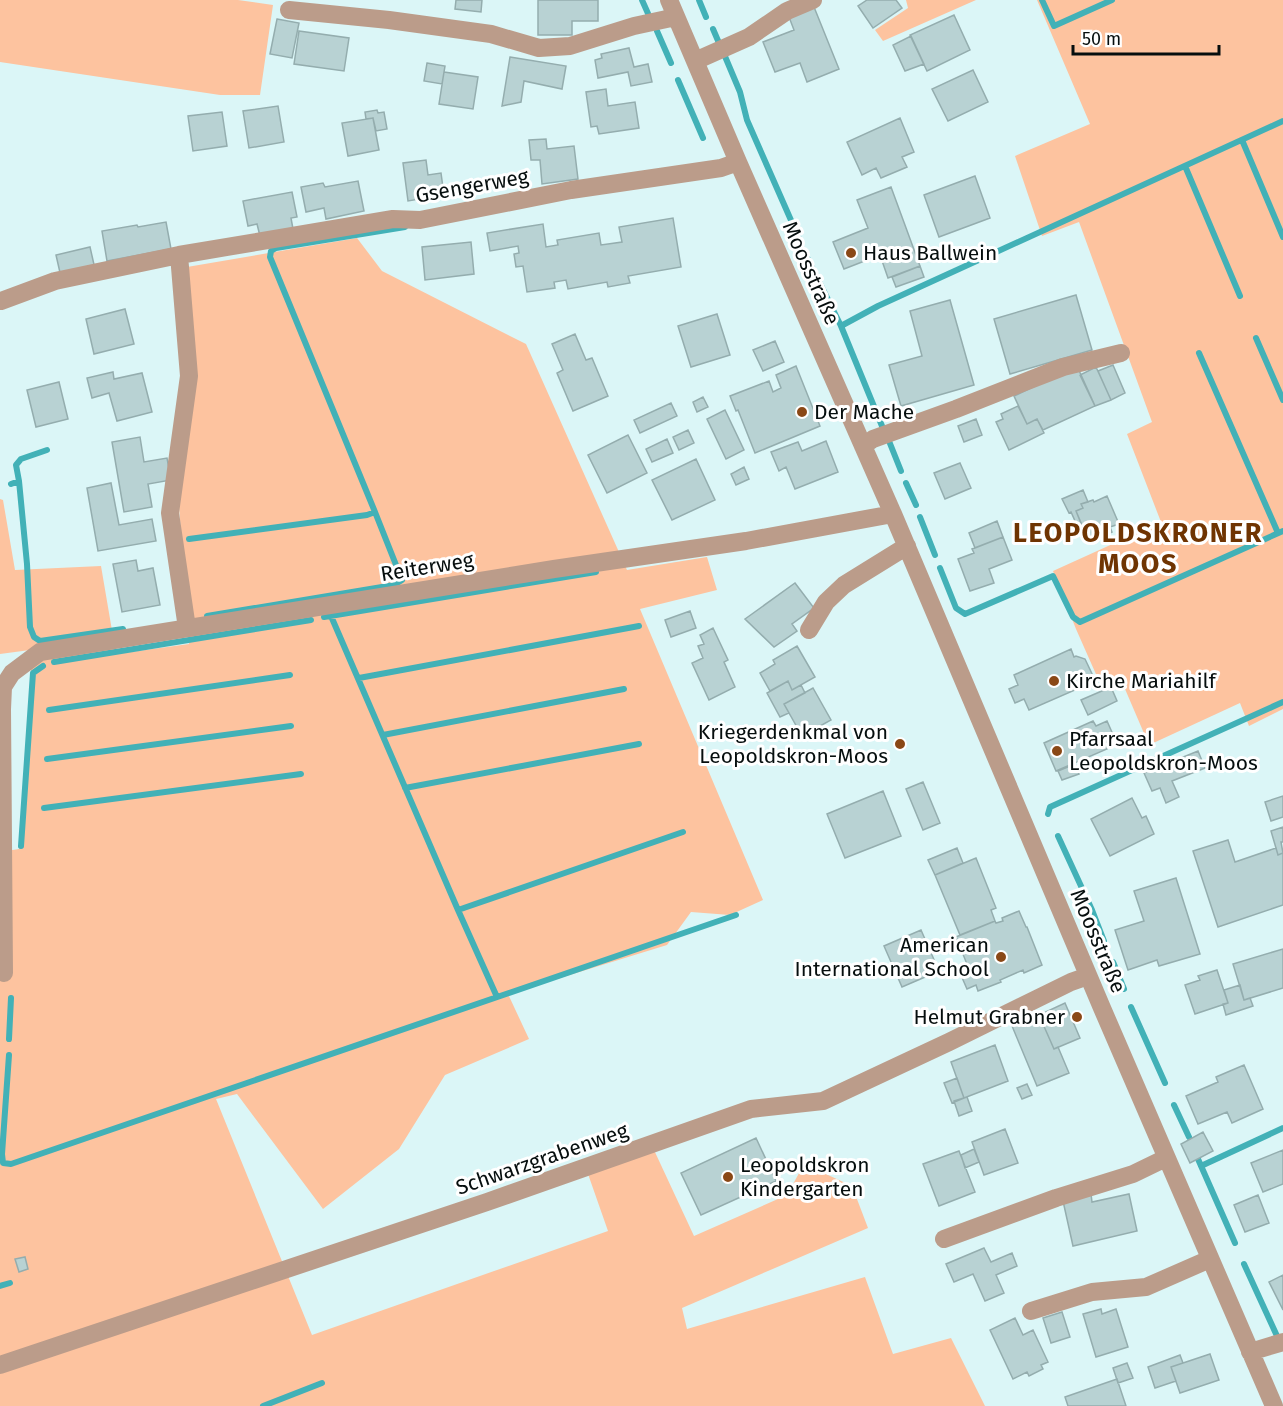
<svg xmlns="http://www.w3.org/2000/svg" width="1283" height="1406" font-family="'Fira Sans',sans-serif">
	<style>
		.green { fill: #fdc39f }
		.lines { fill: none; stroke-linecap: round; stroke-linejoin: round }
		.stream { stroke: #42b1b7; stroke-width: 6 }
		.building { fill: #b8d2d3; stroke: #94adae; stroke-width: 1.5 }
		.minor { stroke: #bb9c8a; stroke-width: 18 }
		.poi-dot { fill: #8a4816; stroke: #fff; stroke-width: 2 }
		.labels { text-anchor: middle; stroke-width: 6; stroke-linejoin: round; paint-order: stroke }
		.street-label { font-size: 21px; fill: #060e0e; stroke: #fff }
		.poi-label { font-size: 21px; fill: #060e0e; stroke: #fff; text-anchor: start }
		.district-label { font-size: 27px; font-weight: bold; letter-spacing: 1.5px; fill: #6f3402; stroke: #fff }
	</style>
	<rect width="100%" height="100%" fill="#dbf6f7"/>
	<path class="green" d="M0 0H238L273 5 260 95H220L0 62Z
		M906 0H976L883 41 875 30 908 8Z
		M1037 0H1283V709L1249 726 1240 703 1149 745 1125 689 1099 681 1076 629 1053 571 1161 522 1127 434 1152 422 1079 222 1042 236 1015 156 1090 124Z
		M357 238 382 271 526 344 627 570 707 557 717 590 640 609 763 900 730 915 691 912 667 945 508 994 529 1039 445 1075 399 1149 323 1209 237 1094 216 1099 312 1335 608 1231 588 1174 654 1150 694 1236 787 1195 804 1164 852 1186 868 1228 682 1308 687 1329 865 1277 893 1354 951 1338 985 1406H0V852L19 849 31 670 30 650 0 654V499L3 500 15 570 101 566 116 654 189 644 179 506 187 267Z"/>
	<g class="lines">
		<path class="stream" d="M642 0 650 18
			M699 0 706 17
			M1042 0 1054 26 1112 0
			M713 29 719 43
			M657 31 671 63
			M724 54 740 92 747 120 801 243
			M678 80 703 138
			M1242 140 1283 237
			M1185 166 1240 296
			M808 259 841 326 882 426
			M841 326 878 306 1283 121
			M1256 338 1283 400
			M1199 353 1278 533
			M889 441 901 471
			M19 481 16 465 21 459 47 450
			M906 483 916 505
			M11 484 19 481 27 564 30 627 34 637 40 641 123 629
			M920 517 935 555
			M189 539 367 515 375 512
			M940 568 956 608 965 614 1053 576 1073 617 1080 622 1283 531
			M207 616 394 585 402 580 375 512 270 257 271 251 276 248 405 227
			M331 616 458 910 497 997
			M324 617 596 572
			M54 662 311 620
			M359 678 639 626
			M49 710 290 675
			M383 735 624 689
			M47 759 291 726
			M405 788 639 744
			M44 808 301 774
			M1048 814 1050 807 1283 702
			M1058 836 1092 910 1104 941
			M21 846 33 673 43 666
			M458 910 683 832
			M1113 962 1124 989
			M1131 1007 1165 1083
			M9 1039 11 998
			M9 1055 2 1154 3 1163 11 1164 736 915
			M1174 1105 1189 1137
			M1198 1159 1235 1243
			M1201 1166 1283 1128
			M1244 1264 1277 1336
			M0 1286 10 1283
			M263 1406 322 1383"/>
	</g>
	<path class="building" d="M456 0H482L481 12 455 9Z
		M538 0H598V21H572V35H538Z
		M867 0H896L902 8 873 28 858 6Z
		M814 7 839 69 807 82 800 63 775 72 763 42 794 30 789 17Z
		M954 15 970 50 927 71 910 35Z
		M277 19 299 23 292 58 270 54Z
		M299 31 349 38 344 71 294 64Z
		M911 36 924 64 905 71 893 45Z
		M629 48 634 67 648 64 652 82 631 86 628 72 598 78 595 60 602 58 601 54Z
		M510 57 566 66 562 89 524 81 521 102 502 106Z
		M427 63 445 66 442 84 424 81Z
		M973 70 988 102 948 121 932 89Z
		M444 72 478 77 473 109 439 104Z
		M606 89 608 106 635 102 639 128 599 134 597 126 591 127 586 92Z
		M278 106 284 142 249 148 243 111Z
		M377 110 378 113 384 112 387 129 376 131 373 118 366 119 365 112Z
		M222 112 227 146 193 151 188 116Z
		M373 118 379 150 348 156 342 123Z
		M900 118 914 152 902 157 907 167 881 178 876 168 862 175 847 142Z
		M546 139 547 149 574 146 578 179 542 184 540 160H531L529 140Z
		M426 160 428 175 441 173 444 195 408 201 403 163Z
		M975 176 990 218 939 237 924 195Z
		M358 181 364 211 326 219 324 208 306 212 301 187 323 183 325 187Z
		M891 187 920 266 888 278 880 255 844 269 833 242 868 228 857 200Z
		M292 192 297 217 291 218 293 229 260 236 257 224 248 226 243 201Z
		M673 218 681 267 628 276 630 283 608 287 607 282 568 289 566 280 554 282 555 288 527 292 523 266 516 267 514 254 519 253 518 246 490 251 487 233 543 224 546 247 558 245 557 240 599 233 601 245 622 242 619 227Z
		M166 222 171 249 107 261 102 231 137 225 138 227Z
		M471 242 474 274 425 280 422 247Z
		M90 247 95 269 61 277 56 255Z
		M920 266 924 277 896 287 892 277Z
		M1076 295 1092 350 1010 374 994 319Z
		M950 300 974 385 901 406 889 365 922 356 910 311Z
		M125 309 134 344 94 354 86 319Z
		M717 314 730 355 691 367 678 326Z
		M575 334 586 360 592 358 608 396 573 411 557 373 563 370 552 344Z
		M775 341 784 362 763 371 753 350Z
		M1113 365 1125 393 1111 400 1098 371Z
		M796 366 820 426 755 453 738 410 736 411 730 396 769 381 773 392 781 388 776 375Z
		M1077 366 1095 406 1043 430 1037 419 1027 424 1014 396Z
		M1096 367 1111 400 1095 406 1080 375Z
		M113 372 114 379 142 373 152 412 117 421 109 393 92 398 87 378Z
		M59 382 68 419 36 427 27 390Z
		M703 397 708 407 697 412 693 402Z
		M671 403 677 416 640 433 634 420Z
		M1018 406 1027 424 1037 419 1044 433 1009 450 996 422 1003 419 1001 414Z
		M725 410 744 450 726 459 707 419Z
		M976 419 982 435 964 442 958 426Z
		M688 430 694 443 679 450 673 437Z
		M628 435 647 473 607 493 588 455Z
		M140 437 144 462 167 458 171 480 148 484 152 507 124 512 112 442Z
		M667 439 673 453 652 462 646 449Z
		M826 441 838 472 795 489 786 467 779 471 771 452 798 442 802 451Z
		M696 459 715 500 672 520 652 480Z
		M960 463 971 488 945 499 934 473Z
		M744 467 749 479 736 485 731 474Z
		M111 483 119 525 152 519 156 541 98 551 87 488Z
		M1083 490 1088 502 1081 504 1083 508 1076 511 1084 531 1080 532 1071 512 1069 513 1062 499Z
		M1107 496 1119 524 1110 527 1112 532 1097 539 1096 536 1088 539 1076 511 1083 508 1081 504 1093 500 1094 502Z
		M997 521 1003 537 975 548 969 533Z
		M1003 537 1012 560 989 569 994 583 970 591 958 559 974 553 972 549Z
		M136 560 138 571 153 568 160 605 122 612 113 564Z
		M795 583 814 608 792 624 797 631 774 647 745 619Z
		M690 611 696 628 671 637 665 620Z
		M713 628 728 660 724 662 735 687 709 700 692 663 703 658 698 646 704 644 700 635Z
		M797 646 815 677 792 690 788 681 770 691 760 673 775 664 773 660Z
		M1071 649 1074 657 1076 656 1085 659 1094 678 1091 683 1029 710 1024 699 1015 703 1009 689 1018 685 1014 675Z
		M788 681 792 690 801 685 805 693 784 704 789 713 780 717 767 693Z
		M1111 687 1117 701 1088 715 1081 700Z
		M813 688 831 720 802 736 784 704Z
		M1093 721 1096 726 1107 721 1115 739 1104 743 1107 749 1056 771 1044 743Z
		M1198 751 1205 768 1172 781 1179 797 1166 803 1160 788 1152 791 1144 773Z
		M1075 764 1079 774 1062 780 1058 771Z
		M923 782 940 823 923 830 906 789Z
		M883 791 901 836 845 858 827 814Z
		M1283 796V817L1271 821 1265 802Z
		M1132 798 1142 818 1146 816 1154 834 1110 856 1091 819Z
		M1283 827V842H1281L1283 853 1278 855 1271 831Z
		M1228 840 1235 862 1276 848 1278 855 1283 853V905L1218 927 1193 851Z
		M957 848 963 863 935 875 928 860Z
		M976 858 996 908 991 910 995 921 960 935 935 875Z
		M1176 878 1200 954 1159 966 1157 960 1128 970 1115 930 1144 921 1134 891Z
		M1019 911 1026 927H1027L1042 965 1024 973 1023 970 1000 980 1001 982 978 991 976 985 967 989 960 973 969 969 956 937 995 921 996 923 1003 921 1002 918Z
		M921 930 939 971 902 987 884 946Z
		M1283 949V988L1244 1000 1233 964Z
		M1217 970 1228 1003 1195 1014 1185 985 1200 980 1198 976Z
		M1240 985 1244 1000 1250 998 1253 1006 1226 1015 1223 1004 1228 1003 1224 990Z
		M1065 1003 1080 1038 1054 1049 1039 1015Z
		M1039 1015 1054 1049 1058 1047 1069 1073 1037 1086 1012 1026Z
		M995 1045 1008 1081 964 1098 951 1062Z
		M1244 1065 1263 1109 1232 1123 1227 1112 1198 1124 1186 1096 1218 1082 1216 1077Z
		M957 1078 964 1098 952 1103 944 1083Z
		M1027 1084 1032 1095 1022 1099 1017 1088Z
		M967 1097 972 1111 959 1116 954 1101Z
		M1005 1129 1018 1163 984 1175 972 1142Z
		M1203 1132 1213 1151 1190 1163 1181 1144Z
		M756 1138 776 1181 701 1215 681 1173Z
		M974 1149 979 1162 965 1168 961 1155Z
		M1283 1150V1184L1263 1192 1251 1163Z
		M959 1151 975 1192 939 1206 923 1164Z
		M1091 1194 1092 1202 1129 1194 1137 1231 1073 1246 1063 1201Z
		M1258 1195 1269 1223 1245 1232 1234 1205Z
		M984 1248 991 1262 1012 1253 1017 1266 996 1275 1004 1293 985 1301 973 1274 954 1282 946 1264Z
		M25 1257 28 1269 19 1272 15 1259Z
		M1283 1275V1310L1269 1282Z
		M1101 1309 1102 1314 1116 1309 1128 1347 1096 1357 1083 1314Z
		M1062 1312 1070 1337 1051 1343 1043 1318Z
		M1015 1318 1023 1335 1033 1330 1048 1362 1041 1365 1043 1369 1029 1376 1027 1372 1013 1379 990 1330Z
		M1210 1354 1219 1380 1180 1393 1171 1367Z
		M1180 1355 1183 1363 1171 1367 1176 1381 1155 1388 1148 1367Z
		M1127 1363 1133 1378 1118 1383 1113 1368Z
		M1117 1379 1126 1406H1068L1065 1397Z"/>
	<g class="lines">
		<path class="minor" d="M669 0 738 162 893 514 1102 1008 1274 1406
			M289 10 389 20 491 34 539 48 570 46 634 26 676 17
			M695 61 749 37 787 11 813 0
			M179 255 189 376 170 513 187 628
			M1 301 55 281 179 255 393 219 420 220 571 190 721 168 738 162
			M863 446 873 439 956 409 1063 367 1121 353
			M809 630 826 602 844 585 907 546
			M4 973 2 709 3 687 12 673 40 652 554 569 746 541 893 514
			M944 1239 1056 1198 1133 1174 1166 1158
			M1031 1311 1092 1292 1146 1287 1210 1259
			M1250 1352 1283 1342
			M0 1365 487 1202 751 1109 823 1101 949 1042 1071 982 1088 976"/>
	</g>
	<g class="poi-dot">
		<circle cx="851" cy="253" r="6"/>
		<circle cx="802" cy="412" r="6"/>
		<circle cx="1054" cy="681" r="6"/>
		<circle cx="900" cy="744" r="6"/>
		<circle cx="1057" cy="751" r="6"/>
		<circle cx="1001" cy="957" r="6"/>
		<circle cx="1077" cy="1017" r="6"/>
		<circle cx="728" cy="1177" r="6"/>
	</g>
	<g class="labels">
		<g class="street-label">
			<text transform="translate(472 186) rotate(-10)" y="7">Gsengerweg</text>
			<text transform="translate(811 273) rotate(66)" y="7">Moosstraße</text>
			<text transform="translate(427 567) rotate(-9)" y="7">Reiterweg</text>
			<text transform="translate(1098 941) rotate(67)" y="7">Moosstraße</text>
			<text transform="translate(542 1159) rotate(-19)" y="7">Schwarzgrabenweg</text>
		</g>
		<g class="poi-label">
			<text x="863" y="260">Haus Ballwein</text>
			<text x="814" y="419">Der Mache</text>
			<text x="1066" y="688">Kirche Mariahilf</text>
			<text x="888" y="739" text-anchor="end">Kriegerdenkmal von<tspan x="888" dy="24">Leopoldskron-Moos</tspan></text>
			<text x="1069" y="746">Pfarrsaal<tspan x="1069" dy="24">Leopoldskron-Moos</tspan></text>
			<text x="989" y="952" text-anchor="end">American<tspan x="989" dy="24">International School</tspan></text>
			<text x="1065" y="1024" text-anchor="end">Helmut Grabner</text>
			<text x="740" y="1172">Leopoldskron<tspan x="740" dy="24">Kindergarten</tspan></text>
		</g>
		<g class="district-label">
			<text x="1138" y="542">LEOPOLDSKRONER<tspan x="1138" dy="31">MOOS</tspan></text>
		</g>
	</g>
	<path d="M1073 45v9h146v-9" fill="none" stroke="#060e0e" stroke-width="3"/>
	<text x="1082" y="45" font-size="18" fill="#060e0e" stroke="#ffffff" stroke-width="4.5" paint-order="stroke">50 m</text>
</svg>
